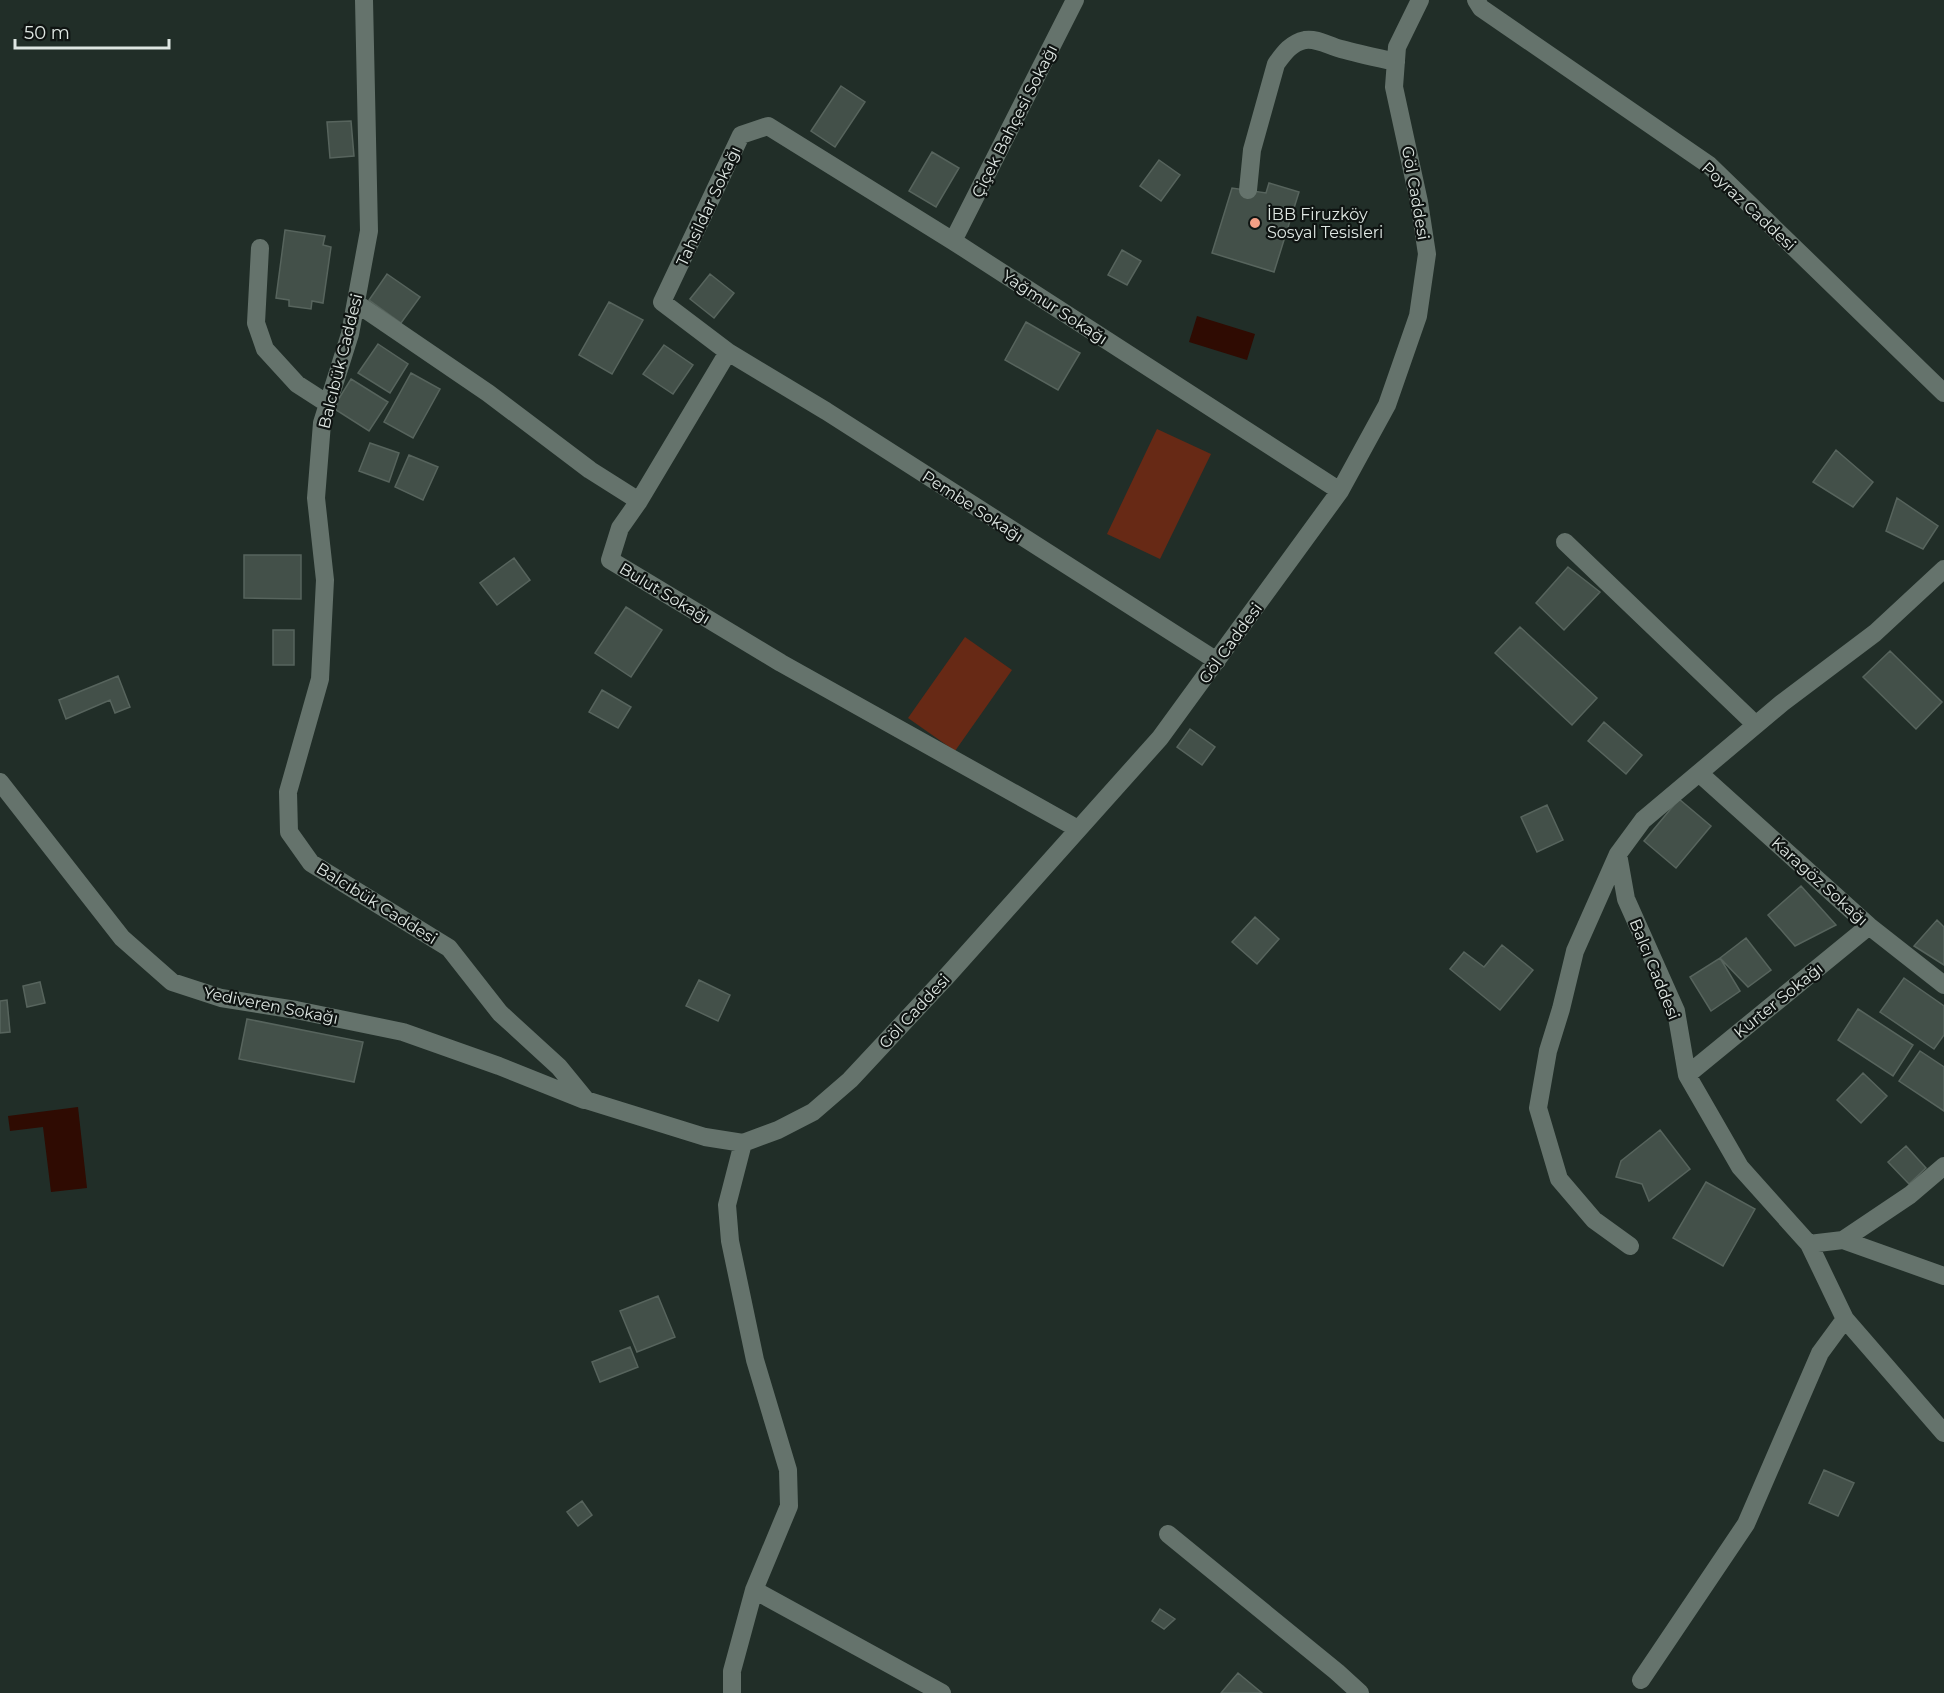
<svg xmlns="http://www.w3.org/2000/svg" width="1944" height="1693" font-family="Montserrat,sans-serif">
	<style>
		.green { fill: #672915 }
		.water { fill: #2f0b02 }
		.building { fill: #435049; stroke: #57645d; stroke-width: 1.5 }
		.lines { fill: none; stroke-linecap: round; stroke-linejoin: round }
		.minor { stroke: #65736c; stroke-width: 18 }
		.poi-dot { fill: #f39f85; stroke: #0f1412; stroke-width: 2 }
		.labels { text-anchor: middle; stroke-width: 4.5; stroke-linejoin: round; paint-order: stroke }
		.street-label { font-size: 16px; fill: #dee6e2; stroke: #0f1412 }
		.poi-label { font-size: 16px; fill: #dee6e2; stroke: #0f1412; text-anchor: start }
	</style>
	<rect width="100%" height="100%" fill="#212e28"/>
	<path class="green" d="M1157 429 1211 454 1160 559 1107 534Z
		M965 637 1012 670 955 751 908 718Z"/>
	<path class="water" d="M1197 316 1255 334 1247 360 1189 342Z
		M78 1107 87 1188 51 1192 43 1127 10 1131 8 1116Z"/>
	<path class="building" d="M841 86 865 102 835 147 811 131Z
		M351 121 354 156 330 158 327 122Z
		M932 152 959 168 936 207 909 191Z
		M1159 160 1180 175 1161 201 1140 186Z
		M1269 183 1299 192 1274 272 1212 253 1232 188 1266 193Z
		M285 230 325 236 323 245 331 247 323 303 312 301 311 309 289 306V300L276 298Z
		M1122 250 1141 261 1127 285 1108 275Z
		M387 274 420 297 401 323 369 300Z
		M710 274 734 293 714 318 690 299Z
		M609 302 643 320 612 374 579 355Z
		M1026 322 1080 353 1058 390 1005 360Z
		M378 344 408 364 390 393 358 373Z
		M664 345 693 365 673 394 643 374Z
		M411 373 440 389 413 438 384 422Z
		M351 379 388 402 369 431 333 408Z
		M370 443 399 453 389 482 359 471Z
		M1836 450 1873 482 1853 507 1813 482Z
		M409 455 438 467 423 500 395 487Z
		M1897 498 1938 526 1923 549 1886 531Z
		M244 555H301V599L244 598Z
		M514 558 530 580 497 605 480 583Z
		M1568 567 1600 592 1564 630 1536 603Z
		M626 607 662 630 631 677 595 653Z
		M1520 627 1597 698 1572 725 1495 653Z
		M273 630H294V665H273Z
		M1890 651 1942 702 1916 729 1863 677Z
		M118 676 130 707 115 713 110 700 66 719 59 700Z
		M602 690 631 707 618 728 589 712Z
		M1604 722 1642 755 1626 774 1588 741Z
		M1190 729 1215 747 1202 765 1177 747Z
		M1679 799 1711 826 1676 868 1644 841Z
		M1547 805 1563 840 1537 852 1521 817Z
		M1801 886 1836 925 1795 946 1768 915Z
		M1255 917 1279 939 1257 964 1232 942Z
		M1937 920 1944 927V965L1914 946Z
		M1746 938 1771 970 1748 987 1720 958Z
		M1502 945 1533 970 1500 1010 1450 969 1464 952 1484 967Z
		M1720 958 1740 991 1711 1011 1690 977Z
		M1904 978 1944 1006V1035L1934 1049 1880 1012Z
		M699 980 730 995 718 1021 686 1006Z
		M40 982 45 1003 27 1007 23 986Z
		M7 1000 10 1032 0 1033V1001Z
		M1858 1009 1913 1045 1893 1076 1838 1040Z
		M247 1019 363 1042 354 1082 239 1059Z
		M1920 1051 1944 1067V1111L1899 1081Z
		M1863 1073 1887 1096 1861 1123 1837 1100Z
		M1660 1130 1690 1169 1649 1201 1642 1184 1616 1177 1621 1161Z
		M1906 1146 1926 1168 1909 1184 1888 1162Z
		M1706 1182 1755 1209 1723 1266 1673 1238Z
		M658 1296 675 1337 637 1352 620 1311Z
		M630 1347 638 1367 600 1382 592 1362Z
		M1824 1470 1854 1483 1838 1516 1809 1503Z
		M582 1501 592 1515 578 1526 567 1512Z
		M1160 1609 1175 1619 1164 1629 1152 1621Z
		M1238 1673 1262 1693H1221Z"/>
	<g class="lines">
		<path class="minor" d="M364 0 369 231 350 334 322 423 316 498 325 580 320 679 288 792 289 832 311 863 449 948 500 1013 559 1067 586 1100 705 1137 743 1143 778 1130 813 1112 850 1080 947 976 1160 738 1340 491 1387 405 1418 316 1427 254 1419 202 1394 87 1397 47 1420 0
			M1476 0 1481 8 1709 165 1944 393
			M1248 190 1252 150 1276 64C1284 53 1291 43 1305 40 1317 38 1329 46 1341 49 1359 54 1378 58 1396 62
			M953 241 1075 0
			M260 248 256 323 265 349 297 384 328 404
			M356 303 488 393 590 470 639 501 620 528 610 560 781 663 1078 829
			M639 501 728 352
			M1565 542 1756 725
			M1944 569 1875 633 1782 703 1643 820 1618 854 1626 899 1676 1011 1687 1075 1740 1167 1809 1244 1845 1319 1944 1433
			M1217 661 826 411 728 352 662 302 741 135 768 126 953 241 1340 491
			M1699 773 1869 926 1944 985
			M0 782 122 938 172 982 221 998 296 1010 403 1032 499 1066 584 1100
			M1618 854 1575 951 1561 1009 1548 1051 1538 1108 1559 1179 1594 1220 1630 1246
			M1687 1075 1869 926
			M1843 1240 1944 1276
			M1809 1244 1843 1240 1910 1195 1944 1166
			M1168 1534 1337 1672 1360 1693
			M754 1590 942 1693
			M1641 1680 1746 1524 1820 1353 1845 1319
			M732 1693V1671L754 1590 789 1506 788 1470 755 1360 730 1241 727 1205 743 1143"/>
	</g>
	<circle class="poi-dot" cx="1255" cy="223" r="6"/>
	<g class="labels">
		<g class="street-label">
			<text transform="translate(1014 121) rotate(-63)" y="6">Çiçek Bahçesi Sokağı</text>
			<text transform="translate(1416 193) rotate(80)" y="6">Göl Caddesi</text>
			<text transform="translate(708 206) rotate(-65)" y="6">Tahsildar Sokağı</text>
			<text transform="translate(1749 206) rotate(43)" y="6">Poyraz Caddesi</text>
			<text transform="translate(1055 307) rotate(33)" y="6">Yağmur Sokağı</text>
			<text transform="translate(340 361) rotate(-76)" y="6">Balcıbük Caddesi</text>
			<text transform="translate(973 506) rotate(33)" y="6">Pembe Sokağı</text>
			<text transform="translate(665 593) rotate(31)" y="6">Bulut Sokağı</text>
			<text transform="translate(1230 643) rotate(-54)" y="6">Göl Caddesi</text>
			<text transform="translate(1820 881) rotate(42)" y="6">Karagöz Sokağı</text>
			<text transform="translate(377 903) rotate(32)" y="6">Balcıbük Caddesi</text>
			<text transform="translate(1655 969) rotate(68)" y="6">Balcı Caddesi</text>
			<text transform="translate(1778 1000) rotate(-39)" y="6">Kurter Sokağı</text>
			<text transform="translate(271 1005) rotate(11)" y="6">Yediveren Sokağı</text>
			<text transform="translate(914 1011) rotate(-47)" y="6">Göl Caddesi</text>
		</g>
		<g class="poi-label">
			<text x="1267" y="220">İBB Firuzköy<tspan x="1267" dy="18">Sosyal Tesisleri</tspan></text>
		</g>
	</g>
	<path d="M15 39v9h154v-9" fill="none" stroke="#dee6e2" stroke-width="3"/>
	<text x="24" y="39" font-size="18" fill="#dee6e2" stroke="#0f1412" stroke-width="4.5" paint-order="stroke">50 m</text>
</svg>
